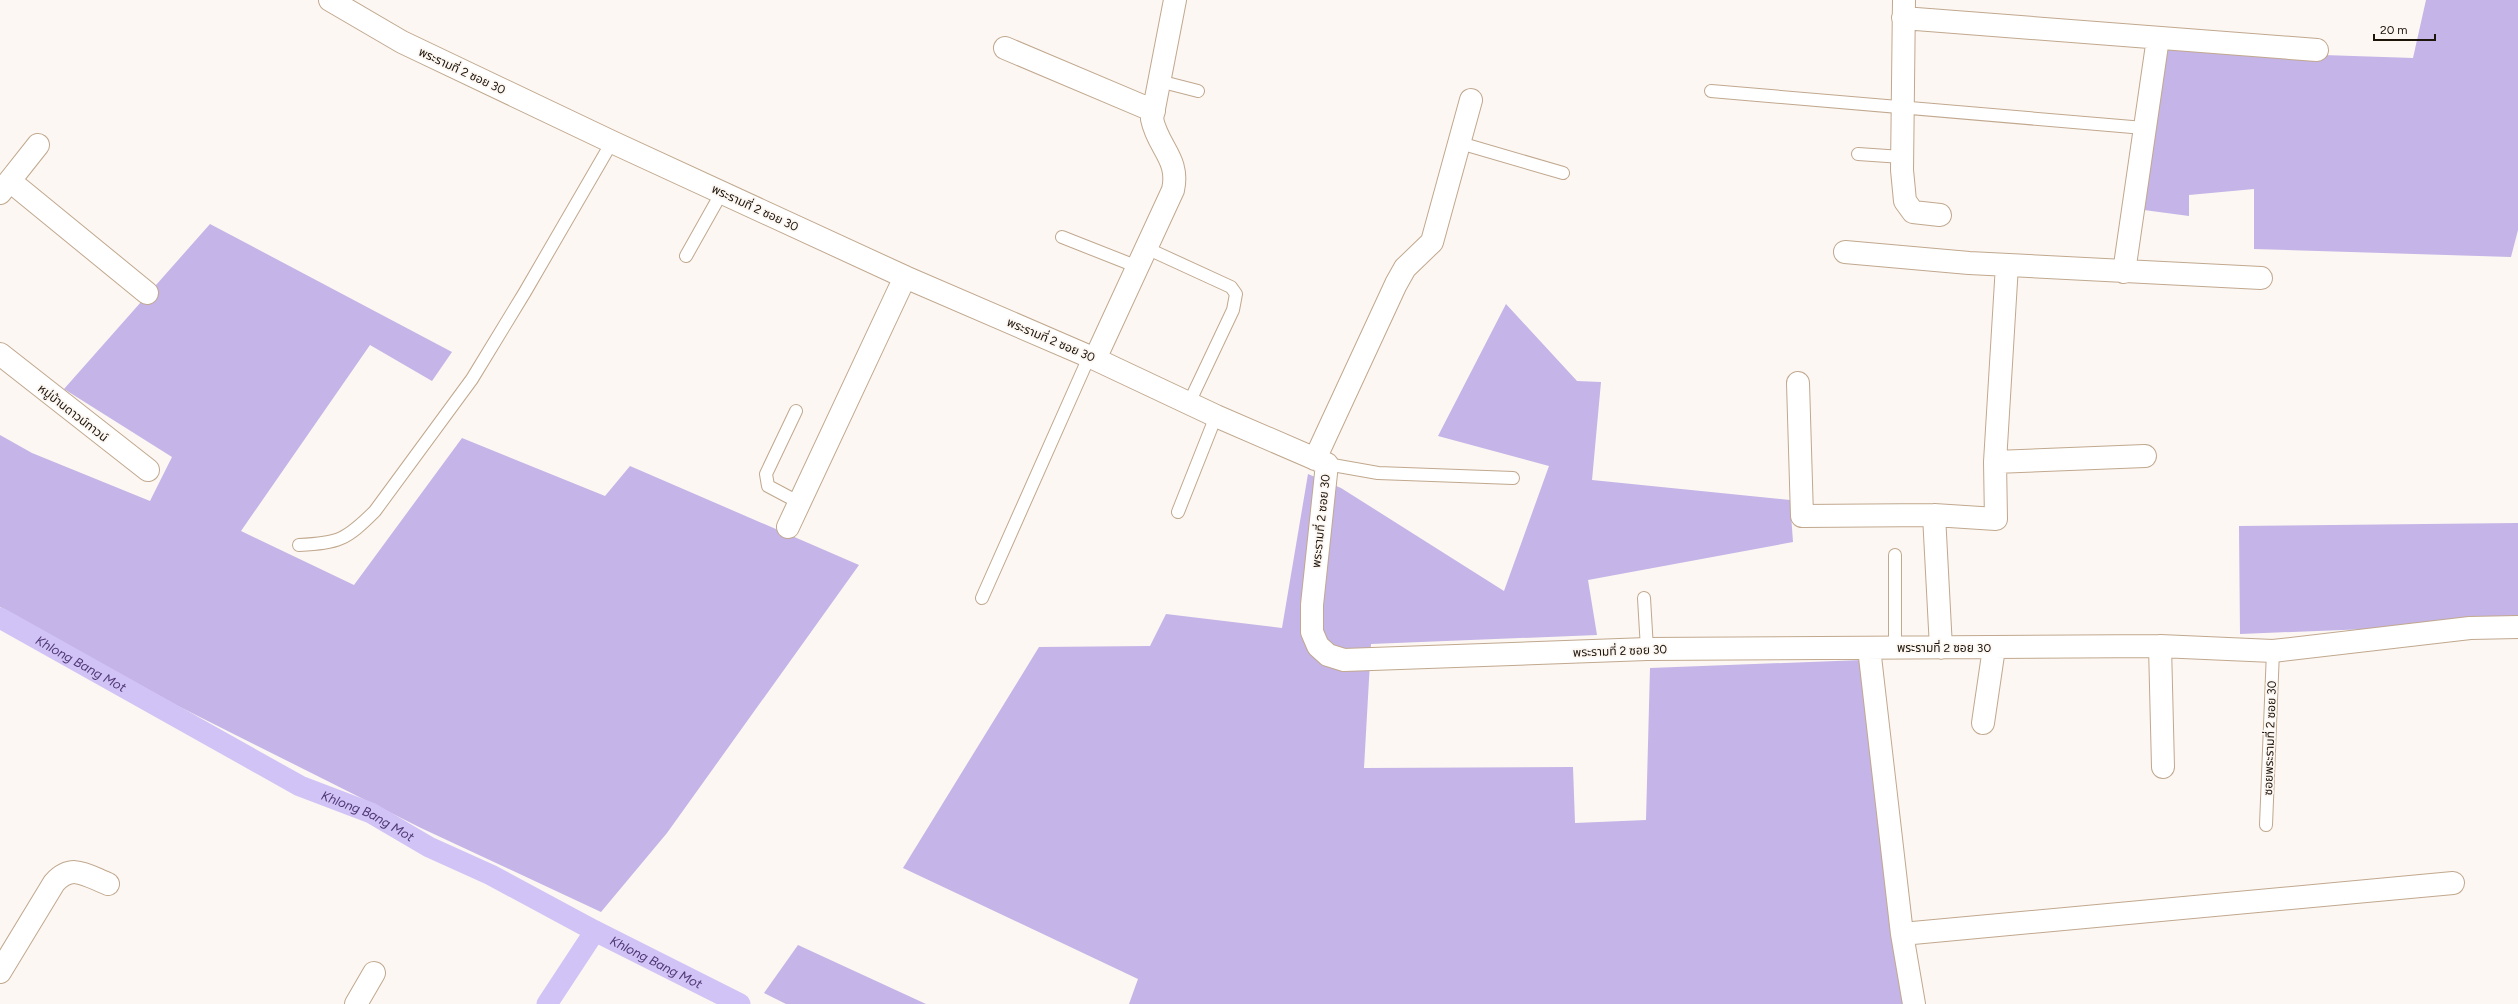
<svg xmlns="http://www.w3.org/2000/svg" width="2518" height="1004" font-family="Figtree,'Noto Sans Thai',sans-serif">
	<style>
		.forest { fill: #c4b4e7 }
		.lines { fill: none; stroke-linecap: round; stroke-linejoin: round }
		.canal { stroke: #d2c3f6; stroke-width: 21 }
		.lane-casing { stroke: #c1a88e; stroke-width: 14 }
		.street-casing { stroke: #c1a88e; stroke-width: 24 }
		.lane { stroke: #fff; stroke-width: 12 }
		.street { stroke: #fff; stroke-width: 22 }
		.labels { text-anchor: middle; stroke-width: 3.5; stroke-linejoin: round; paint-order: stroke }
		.street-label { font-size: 12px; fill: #1d140a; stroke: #fcf7f2 }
		.water-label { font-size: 13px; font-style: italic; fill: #4e3775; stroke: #fcf7f2 }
	</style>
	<rect width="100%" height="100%" fill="#fcf7f2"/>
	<path class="forest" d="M2426 0H2518V230L2511 257 2254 249V189L2189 195V216L2144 210 2167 50 2413 58Z
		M210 224 452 352 432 381 370 345 241 531 354 585 462 438 605 496 630 466 859 565 667 833 601 912 421 828 176 705 0 607V435L32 453 150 501 172 457 64 389Z
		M1506 304 1577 381 1601 382 1592 480 1790 500 1793 542 1588 580 1597 635 1371 644 1364 768 1573 767 1575 823 1646 820 1650 668 1862 660 1905 1004H1129L1138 979 903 868 1039 647 1150 646 1166 614 1282 628 1308 474 1341 488 1504 591 1549 466 1438 436Z
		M2518 523V623L2240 634 2239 526Z
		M798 945 926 1004H786L764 993Z"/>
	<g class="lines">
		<g class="canal">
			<path id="s1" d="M0 618 300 786 371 813 429 847 491 875 595 931 740 1004"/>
			<path d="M547 1004 595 931"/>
		</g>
		<g class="lane-casing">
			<path id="lane" d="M1159 81 1198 91
				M1711 91 2144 128
				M1460 143 1563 173
				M1858 154 1902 157
				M1062 237 1138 267
				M1146 248 1231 287 1236 294 1233 310 1189 403
				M686 256 722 192
				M796 411 766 474 768 486 800 503
				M1327 464 1378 473 1513 478
				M1178 512 1216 416
				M299 545C339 543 346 540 375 511L472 379 525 292 612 142
				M1895 555V648
				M982 598 1089 357
				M1644 598 1647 649
				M2266 825 2273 651"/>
		</g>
		<g class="street-casing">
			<path id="street" d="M330 0 402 42 612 142 905 277 1095 359 1216 416 1327 464 1312 605V632L1318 646 1328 655 1344 660 1647 649 2160 646 2273 651 2470 628 2518 627
				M1904 0 1902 170 1905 201 1913 212 1940 215
				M1903 18 2317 50
				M1005 48 1154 111
				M10 181 147 293
				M0 193 38 145
				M1845 252 1969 263 2261 278
				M2124 272 2158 38
				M0 354 148 470
				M1095 359 1173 190C1180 159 1158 148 1152 119L1175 0
				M1798 383 1802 516 1934 515 1941 648
				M1315 459 1396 284 1405 268 1432 242 1471 100
				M1995 462 2007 265
				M1934 515 1996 519 1995 462 2145 456
				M788 527 905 277
				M2160 646 2163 767
				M1869 648 1902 934 1914 1004
				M1983 723 1994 648
				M1902 934 2453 883
				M0 972 54 883C72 863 86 875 108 884
				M356 1004 374 973"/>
		</g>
		<use href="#lane" class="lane"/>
		<use href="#street" class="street"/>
	</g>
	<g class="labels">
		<g class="street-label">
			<text transform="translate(462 71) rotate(25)" y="4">พระรามที่ 2 ซอย 30</text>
			<text transform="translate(755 208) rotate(25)" y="4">พระรามที่ 2 ซอย 30</text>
			<text transform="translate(1051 340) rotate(23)" y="4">พระรามที่ 2 ซอย 30</text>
			<text transform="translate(73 413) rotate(38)" y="4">หมู่บ้านดาวน์ทาวน์</text>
			<text transform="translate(1321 521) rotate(-84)" y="4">พระรามที่ 2 ซอย 30</text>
			<text x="1944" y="652">พระรามที่ 2 ซอย 30</text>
			<text transform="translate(1620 651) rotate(-2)" y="4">พระรามที่ 2 ซอย 30</text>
			<text transform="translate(2270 738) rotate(-88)" y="4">ซอยพระรามที่ 2 ซอย 30</text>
		</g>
		<g class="water-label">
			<text dy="5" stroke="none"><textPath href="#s1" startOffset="93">Khlong Bang Mot</textPath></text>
			<text dy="5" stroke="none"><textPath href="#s1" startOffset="418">Khlong Bang Mot</textPath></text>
			<text dy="5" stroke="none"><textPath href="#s1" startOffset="742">Khlong Bang Mot</textPath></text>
		</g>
	</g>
	<path d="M2374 34v6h61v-6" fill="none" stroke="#1d140a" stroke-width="2"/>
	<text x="2380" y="34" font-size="12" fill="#1d140a" stroke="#fcf7f2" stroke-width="3" paint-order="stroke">20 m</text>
</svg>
